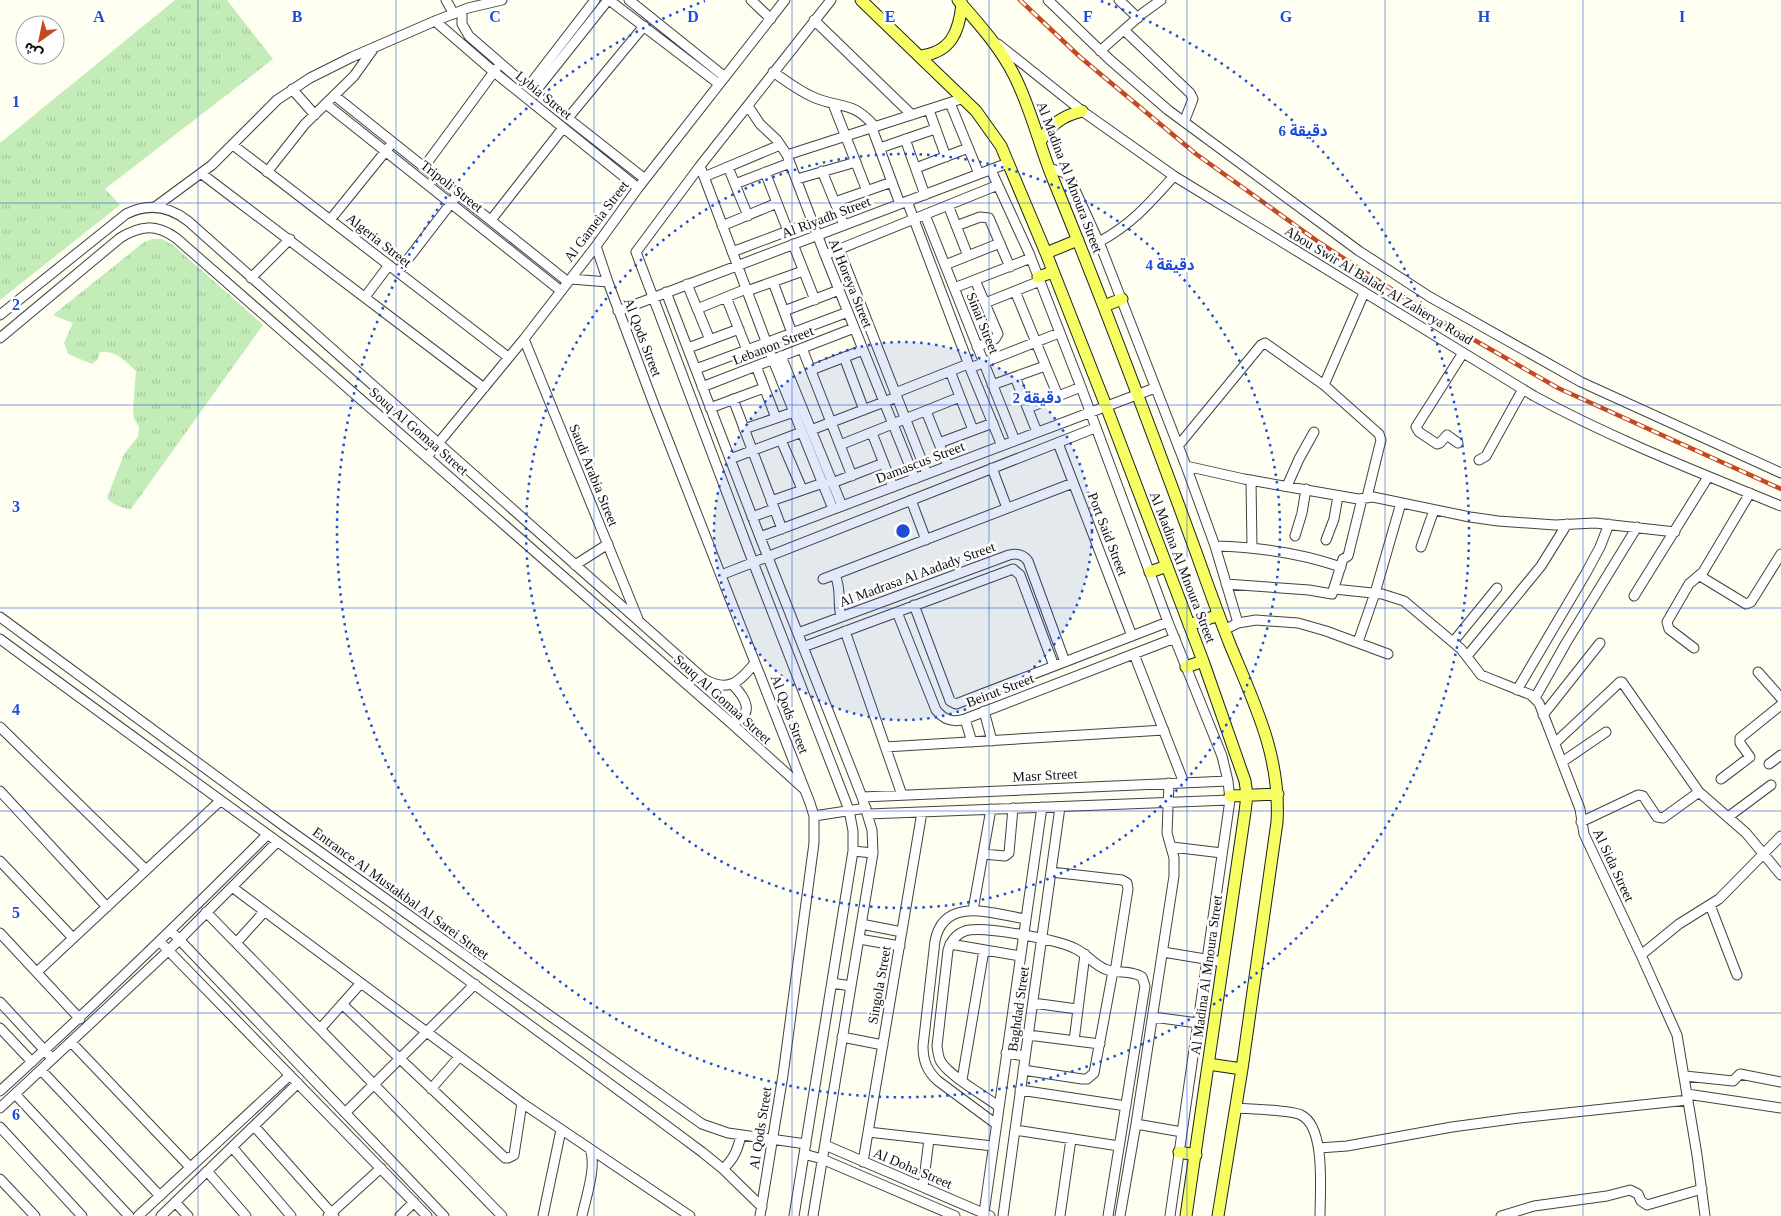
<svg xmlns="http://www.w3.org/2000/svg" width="1781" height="1216" font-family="'Times New Roman','Noto Sans Arabic',serif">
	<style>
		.grass { fill: url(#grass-tufts) }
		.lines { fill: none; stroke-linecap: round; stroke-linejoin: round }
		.minor-casing { stroke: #424242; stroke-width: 11 }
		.major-casing { stroke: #202020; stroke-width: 13 }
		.minor { stroke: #fff; stroke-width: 9 }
		.major { stroke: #f6fe62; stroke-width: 11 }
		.rail-casing { stroke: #c54820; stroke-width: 4.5 }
		.rail { stroke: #fff; stroke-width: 2.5; stroke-dasharray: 8; stroke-linecap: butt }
		.grid { fill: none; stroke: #1d4ed8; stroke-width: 1; stroke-opacity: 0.55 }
		.ring { fill: none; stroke: #1d4ed8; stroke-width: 2.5; stroke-dasharray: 2.5 5 }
		.labels { text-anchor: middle; stroke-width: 5; stroke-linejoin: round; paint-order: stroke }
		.street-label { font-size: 14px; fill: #0f0f0f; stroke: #fff }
		.grid-label { font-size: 16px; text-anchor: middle; font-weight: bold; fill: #1d4ed8; stroke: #fff; stroke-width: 5; stroke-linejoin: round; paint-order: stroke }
		.centre { fill: #1d4ed8; stroke: #fff; stroke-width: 2.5 }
		.ring-label { font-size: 15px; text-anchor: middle; font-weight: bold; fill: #1d4ed8; stroke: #fff; stroke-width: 5; stroke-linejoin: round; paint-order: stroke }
	</style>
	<defs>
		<pattern id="grass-tufts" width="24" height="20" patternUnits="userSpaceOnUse" patternTransform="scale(1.25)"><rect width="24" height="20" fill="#c4ecb8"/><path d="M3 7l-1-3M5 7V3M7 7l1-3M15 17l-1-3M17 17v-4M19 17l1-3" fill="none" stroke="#a7c99d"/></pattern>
	</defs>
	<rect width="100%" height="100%" fill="#fefff0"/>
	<path class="grass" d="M175 0H227L273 59 105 189 120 205 0 300V143Z
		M153 239H162L173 245 263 325 131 509C122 508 112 505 107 498L124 454 138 437 139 427 134 419 133 409 136 371C125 361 116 350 100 352L98 359 92 364 68 354 64 343 73 323 53 315 144 242Z"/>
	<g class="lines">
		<g class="minor-casing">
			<path id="minor" d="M446 0 454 14
				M609 0 719 84
				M629 0 725 77
				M751 0 771 19
				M1048 0 1109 59 1168 110 1359 251 1430 297 1581 382 1781 473
				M1119 0 1138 18
				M462 11V24L469 36 528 87 645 179
				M814 20 912 115
				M435 21 494 72 638 188
				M1124 30 1190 93 1193 99 1184 122
				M998 44 1082 111 1174 176 1534 396C1613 439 1698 472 1781 506
				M1100 51 1143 13 1161 0
				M773 72C786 81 799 91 813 97 840 109 853 100 875 127
				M528 87 595 0
				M292 89 315 115
				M535 92 608 0
				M335 96 568 282
				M950 103 979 174
				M326 104 561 291
				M833 104 867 191
				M748 106 760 124 777 140 787 155 825 255 915 479
				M929 110 946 157
				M568 118 644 26
				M872 128 900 204
				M905 139 925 195
				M233 145 508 357
				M880 148 935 129
				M787 155 964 98
				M700 166 773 360 833 509
				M424 167 496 69
				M728 167 748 216
				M916 168 968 148
				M1049 168 1065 173 1071 181 1101 247 1186 466 1215 546 1238 623
				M991 170 1029 253 1081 387 1168 622 1222 756 1228 781 1230 800 1170 1216
				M822 171 844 225
				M267 172 305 124 354 76 374 48
				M765 172 788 231
				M202 174 484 388
				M704 177 780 145
				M797 179 856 162
				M735 184 790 163
				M907 201 970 368 1002 446
				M835 202 892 182
				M948 205 968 256
				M155 207 212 165 277 100 310 78 352 57 435 21 468 8 502 0
				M925 215 1015 441
				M330 220 389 147
				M491 220 563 128
				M722 226 777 203
				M956 226 980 217 989 218 1010 267
				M1099 242C1132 224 1149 204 1174 176
				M793 244 815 300
				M596 246 608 282 653 402 810 803 814 816V843L783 1075 760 1216
				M839 249 927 474
				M732 252 812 222
				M825 255 998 185
				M945 265 1000 243
				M398 272 455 198
				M251 278 290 239
				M571 279 608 282
				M975 280 998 334 995 339 977 347
				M773 282 792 333
				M687 284 710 340
				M954 288 1031 258
				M747 291 803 271
				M1015 291 1058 396
				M666 292 760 537 862 797 872 830 873 853 813 1216
				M365 297 389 265
				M726 297 747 350
				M985 303 1040 281
				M697 309 746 289
				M618 311 1008 163
				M784 311 839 290
				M0 315 126 214C148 203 169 206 188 221L704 679C729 693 739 682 755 663
				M0 338 120 238C141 225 156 224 176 238L731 723 805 790
				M524 339 638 619
				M688 348 739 329
				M802 348 852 476
				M781 356 842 506
				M844 357 864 410
				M756 366 776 418
				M970 368 1059 333
				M696 369 848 312
				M811 370 863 350
				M950 371 973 430
				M1015 377 1037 432
				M992 385 1045 366
				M1324 385 1364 293
				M702 387 854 328
				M895 393 968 364
				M733 399 782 529
				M710 408 764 388
				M1028 408 1081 387
				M926 411 948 466
				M744 429 794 412
				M811 430 897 397
				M872 433 893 487
				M781 440 802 489
				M939 443 993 423
				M1058 443 1132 636
				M1458 443 1447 435 1440 443 1437 444 1419 432 1416 427 1463 353
				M840 445 960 397
				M1178 446 1261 345 1265 343 1324 385 1379 434 1381 440 1379 448 1367 497
				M427 457 524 339 596 246 638 188 785 0
				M730 459 802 432
				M1479 460 1486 456 1523 389
				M1186 466 1244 479 1358 499 1373 497 1470 517 1498 521 1555 525 1595 523 1675 532
				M992 468 1007 508
				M1251 480 1252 548
				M832 483 884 463
				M1287 486 1299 459 1314 432
				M911 500 926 540
				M771 501 823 483
				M752 517 774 509
				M1295 536 1302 513 1306 489
				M760 537 1155 388
				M1326 540 1334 519 1338 496
				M1215 546C1258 547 1300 553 1341 567
				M1421 547 1434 510
				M575 565 608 544
				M721 575 1095 428
				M835 575C842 590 837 601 841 617
				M1700 576 1746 604 1751 602 1781 554
				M823 579 1073 483
				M1226 584 1309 590 1332 594 1343 559 1348 556 1362 499
				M1334 589 1382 594 1404 601 1461 649 1481 675 1531 695 1539 703 1580 809 1584 834 1641 955 1677 1035 1697 1155 1705 1216
				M1634 596 1708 477
				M914 605 949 698 950 701 956 704 1168 622
				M897 612 936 710C944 720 953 723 965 719L1175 638
				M0 617 281 824 702 1124 728 1133 806 1144
				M1224 630 1238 623 1256 620 1298 623 1326 631 1388 654
				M845 631 902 795
				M798 633 1009 555C1017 553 1023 554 1028 561L1065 662
				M0 639C233 811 470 979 702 1152L723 1169 762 1207
				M1358 642 1375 593 1401 503
				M1453 642 1497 588
				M803 647 1013 569 1020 575 1054 666
				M1694 648 1669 629 1667 622 1689 584 1703 572 1750 493
				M1134 654 1184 783
				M1468 655 1541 566 1567 524
				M1758 672 1781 698
				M1517 690 1586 573 1600 547 1609 524
				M1535 698 1566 643 1637 527
				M984 711 992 741
				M1543 715 1600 643
				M965 719 972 742
				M731 723C756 715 746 698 732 684
				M0 727 146 870
				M1555 743 1620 682H1622L1699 792 1746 833 1781 875
				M885 747 1164 730
				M1562 762 1606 732
				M1769 764 1781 755
				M1721 779 1750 757 1740 743V738L1781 705
				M0 791 107 907
				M862 797 1228 781
				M868 814 1230 800
				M814 816 866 808
				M1728 817 1771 785
				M1581 822 1638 795 1643 796 1657 817 1663 818 1699 792
				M1172 847 1222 853
				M853 851 873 853
				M983 854 1005 856 1009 853 1013 808
				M0 861 73 938
				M1051 872 1122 880 1127 883 1128 889 1115 972
				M232 887 522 1103 690 1216
				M1710 905 1737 975
				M973 910 991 809
				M206 912 502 1216
				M861 924 902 932
				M171 931 444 1216
				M0 933 80 1019
				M859 939 900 946
				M160 942 427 1216
				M236 943 264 912
				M950 944 1020 956
				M1163 952 1223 962
				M1641 955 1679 924 1719 899 1781 836
				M37 972 220 801
				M832 983 851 986
				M0 1002 49 1055
				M1033 1003 1077 1009
				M342 1004 505 1158H508L514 1155 522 1103
				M1153 1017 1198 1023
				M0 1028 32 1062
				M320 1029 361 983
				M1028 1035 1100 1044
				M842 1037 883 1045
				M1074 1041 1085 954
				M71 1042 190 1167
				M1006 1053 1025 1056
				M41 1070 160 1196
				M1023 1070 1082 1079H1087L1094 1073 1113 971
				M1685 1076 1733 1081 1740 1074 1781 1082
				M962 1080 984 950
				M431 1089 459 1057
				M1020 1090 1126 1106
				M0 1091C91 1008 180 922 267 835
				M15 1094 129 1216
				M1687 1094 1781 1108
				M998 1106C983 1095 951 1077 941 1062 938 1057 938 1052 937 1046L948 950C951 941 956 934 965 931 981 925 1058 940 1074 948 1086 953 1094 965 1105 969 1117 974 1132 970 1142 977L1145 986 1108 1216
				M0 1108 169 950 277 842
				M1236 1108C1250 1109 1291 1110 1301 1115 1326 1127 1320 1191 1320 1216
				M345 1113 475 984
				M996 1124 938 1081C927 1071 923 1061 923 1046L935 941C944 895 993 914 1026 919
				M1136 1124 1182 1132
				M254 1126 334 1216
				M0 1127 82 1216
				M1015 1130 1119 1146
				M868 1132 993 1146
				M825 1145 990 1216
				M232 1147 291 1216
				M1319 1148 1347 1146 1452 1127 1519 1118 1688 1100
				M804 1154 822 1159 955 1216
				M863 1162 922 812
				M723 1169C734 1159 738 1149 741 1135
				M207 1171 246 1216
				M0 1179 35 1216
				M923 1187 929 1139
				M175 1202 188 1216
				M984 1213 1042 807
				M138 1216 290 1075
				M161 1216 298 1083
				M328 1216 381 1168
				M400 1216 414 1202
				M543 1216 561 1130
				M582 1216C586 1197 597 1166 590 1149
				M794 1216 853 851V831L849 810 753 562 636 252 700 166 831 0
				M1003 1216 1060 807
				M1060 1216 1071 1139
				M1120 1216 1136 1124 1174 876V858L1167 833 1169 783
				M1501 1216 1534 1206 1607 1196 1630 1190 1638 1194 1641 1201 1647 1205 1702 1189"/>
		</g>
		<g class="major-casing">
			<path id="major" d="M861 0 976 111 1001 146 1046 253 1106 406 1203 661 1245 781 1247 795 1245 812 1186 1216
				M958 0C978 23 1000 47 1014 75 1031 108 1039 145 1053 179 1104 303 1151 429 1197 555 1208 586 1219 617 1231 647 1255 705 1281 757 1277 822L1242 1069 1218 1216
				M919 56C951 53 959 32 962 4
				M1040 142C1050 125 1062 116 1082 111
				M1046 253 1078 240
				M1038 277 1053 272
				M1104 306 1122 299
				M1150 572 1167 566
				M1189 625 1219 615
				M1186 667 1203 661
				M1230 796 1278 794
				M1208 1064 1242 1069
				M1179 1152 1196 1155"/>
		</g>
		<use href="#minor" class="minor"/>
		<use href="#major" class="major"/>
		<g class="rail-casing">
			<path id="rail" d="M1020 0 1080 57 1196 154 1320 243 1436 318 1558 388 1781 489"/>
		</g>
		<use href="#rail" class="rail"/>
	</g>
	<path class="grid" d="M198 0V1216M396 0V1216M594 0V1216M792 0V1216M989 0V1216M1187 0V1216M1385 0V1216M1583 0V1216M0 203H1781M0 405H1781M0 608H1781M0 811H1781M0 1013H1781"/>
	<circle cx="903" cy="531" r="189" fill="#1d4ed8" fill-opacity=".12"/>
	<g class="ring">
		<circle cx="903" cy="531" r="189"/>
		<circle cx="903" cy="531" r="377"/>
		<path d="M1101 1A566 566 0 1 1 705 1"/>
	</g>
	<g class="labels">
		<g class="street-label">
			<text transform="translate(544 95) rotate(39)" y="5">Lybia Street</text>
			<text transform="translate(1070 177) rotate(69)" y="5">Al Madina Al Mnoura Street</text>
			<text transform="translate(452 186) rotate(38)" y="5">Tripoli Street</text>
			<text transform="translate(826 217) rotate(-21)" y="5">Al Riyadh Street</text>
			<text transform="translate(596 221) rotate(-53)" y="5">Al Gameia Street</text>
			<text transform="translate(379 240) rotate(38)" y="5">Algeria Street</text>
			<text transform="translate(851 283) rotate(68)" y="5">Al Horeya Street</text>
			<text transform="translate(1379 285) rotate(31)" y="5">Abou Swir Al Balad, Al Zaherya Road</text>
			<text transform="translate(983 323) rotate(68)" y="5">Sinai Street</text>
			<text transform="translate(643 337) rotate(69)" y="5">Al Qods Street</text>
			<text transform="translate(773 345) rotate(-21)" y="5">Lebanon Street</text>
			<text transform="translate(419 431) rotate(41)" y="5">Souq Al Gomaa Street</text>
			<text transform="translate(920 462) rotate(-21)" y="5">Damascus Street</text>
			<text transform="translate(594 475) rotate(68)" y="5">Saudi Arabia Street</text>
			<text transform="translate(1108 534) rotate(69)" y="5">Port Said Street</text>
			<text transform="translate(1183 567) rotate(69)" y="5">Al Madina Al Mnoura Street</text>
			<text transform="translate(917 574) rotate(-20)" y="5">Al Madrasa Al Aadady Street</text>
			<text transform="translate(1000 690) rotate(-21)" y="5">Beirut Street</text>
			<text transform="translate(723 699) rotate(42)" y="5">Souq Al Gomaa Street</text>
			<text transform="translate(790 714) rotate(69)" y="5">Al Qods Street</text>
			<text transform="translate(1045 775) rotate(-3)" y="5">Masr Street</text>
			<text transform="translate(1614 865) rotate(65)" y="5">Al Sida Street</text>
			<text transform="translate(401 893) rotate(36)" y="5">Entrance Al Mustakbal Al Sarei Street</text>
			<text transform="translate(1206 975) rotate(-82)" y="5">Al Madina Al Mnoura Street</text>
			<text transform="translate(879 985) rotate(-80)" y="5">Singola Street</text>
			<text transform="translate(1018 1009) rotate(-82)" y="5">Baghdad Street</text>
			<text transform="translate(760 1128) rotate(-81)" y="5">Al Qods Street</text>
			<text transform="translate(913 1168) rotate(23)" y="5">Al Doha Street</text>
		</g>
	</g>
	<g class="grid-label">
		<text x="99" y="22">A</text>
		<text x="297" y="22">B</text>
		<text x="495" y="22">C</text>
		<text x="693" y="22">D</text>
		<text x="890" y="22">E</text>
		<text x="1088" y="22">F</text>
		<text x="1286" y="22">G</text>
		<text x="1484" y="22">H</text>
		<text x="1682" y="22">I</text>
		<text x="16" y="107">1</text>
		<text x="16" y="310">2</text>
		<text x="16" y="512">3</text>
		<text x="16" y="715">4</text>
		<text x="16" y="918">5</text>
		<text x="16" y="1120">6</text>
	</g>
	<circle cx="903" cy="531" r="8" class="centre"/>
	<g class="ring-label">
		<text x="1303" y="136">6 دقيقة</text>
		<text x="1170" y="270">4 دقيقة</text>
		<text x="1037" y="403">2 دقيقة</text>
	</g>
	<g transform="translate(40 40) rotate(213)"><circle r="24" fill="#ffffff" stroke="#9f9f9f"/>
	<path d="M0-4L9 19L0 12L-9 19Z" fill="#c54820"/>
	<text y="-8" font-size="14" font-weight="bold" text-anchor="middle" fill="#0f0f0f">ش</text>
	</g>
</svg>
